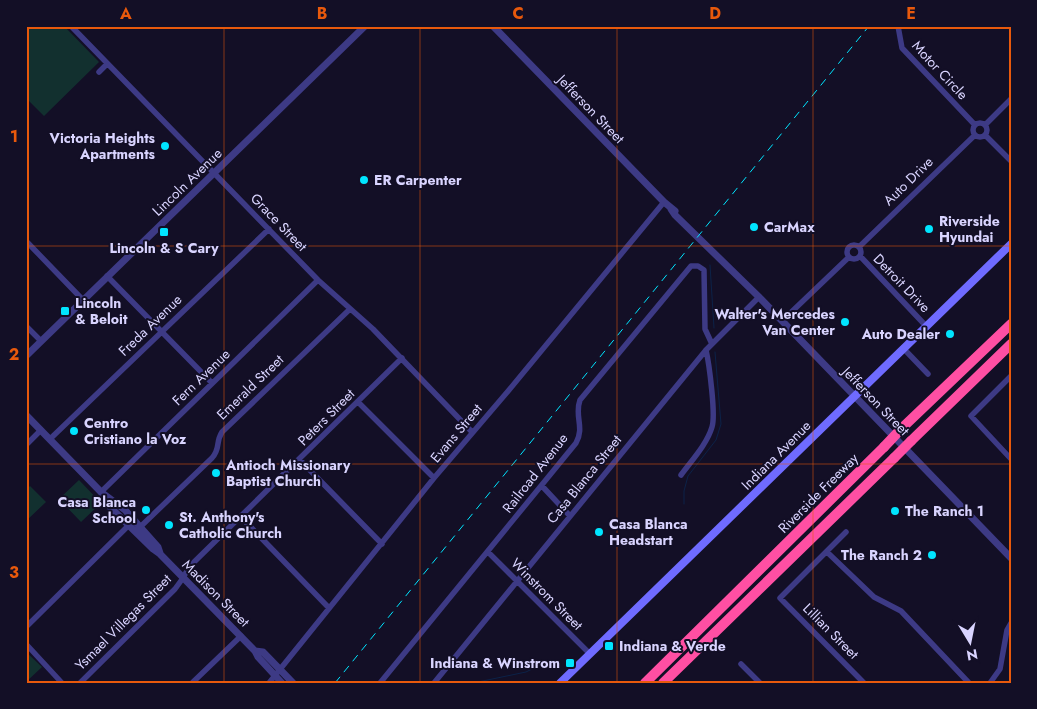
<svg xmlns="http://www.w3.org/2000/svg" width="1037" height="709" font-family="Jost,sans-serif">
	<style>
		.green { fill: #12302f }
		.lines { fill: none; stroke-linecap: round; stroke-linejoin: round }
		.stream { stroke: #0c2248; stroke-width: 1 }
		.minor { stroke: #3d3a85; stroke-width: 5.5 }
		.tertiary { stroke: #3d3a85; stroke-width: 7 }
		.secondary { stroke: #6f6bff; stroke-width: 8 }
		.motorway { stroke: #ff4fa3; stroke-width: 10 }
		.rail { stroke: #00e5ff; stroke-width: 1; stroke-dasharray: 8 6; stroke-linecap: butt }
		.motorway-bridge { stroke: #ff4fa3; stroke-width: 10 }
		.grid { fill: none; stroke: #e8590c; stroke-width: 1; stroke-opacity: 0.55 }
		.poi-dot { fill: #00e5ff; stroke: #130f26; stroke-width: 2 }
		.labels { text-anchor: middle; stroke-width: 4; stroke-linejoin: round; paint-order: stroke }
		.street-label { font-size: 14px; fill: #d9d4ff; stroke: #130f26 }
		.poi-label { font-size: 14px; font-weight: bold; fill: #d9d4ff; stroke: #130f26; text-anchor: start }
		.neatline { fill: none; stroke: #e8590c; stroke-width: 2 }
		.grid-label { font-size: 16px; text-anchor: middle; font-weight: bold; fill: #e8590c }
	</style>
	<rect width="100%" height="100%" fill="#130f26"/>
	<path class="green" d="M26 26H64L99 62 44 116 26 98Z
		M79 480 101 503 81 522 59 499Z
		M30 486 46 502 26 521V490Z
		M26 652 42 667 26 682Z"/>
	<g class="lines">
		<path class="stream" d="M710 265 714 328
			M684 504V491L688 476 716 440 721 424 715 352
			M473 683 526 672 540 665"/>
		<path class="minor" d="M71 26 318 280 373 329 472 432
			M898 26 902 48 975 125
			M99 72 107 64
			M973 130a7 7 0 1 1 14 0a7 7 0 1 1-14 0Z
			M985 125 1011 99
			M985 135 1011 161
			M26 241 83 300
			M847 252a7 7 0 1 1 14 0a7 7 0 1 1-14 0Z
			M860 246 975 135
			M860 256 926 326
			M107 276 212 383
			M782 321 849 257
			M26 326 41 341
			M903 348 928 374
			M1011 376 971 416 1011 459
			M358 402 434 478
			M50 439 269 229
			M26 445 41 430
			M300 460 382 544
			M681 475C692 460 707 444 712 427 716 415 709 363 706 350
			M542 486 570 516
			M101 492 318 280
			M241 517 329 608
			M137 530 212 458C221 448 215 443 222 432L350 309
			M846 532 780 598 864 683
			M488 552 590 654
			M827 552 874 597 901 611 969 683
			M26 627 129 525
			M26 644 62 683
			M741 664 760 683
			M80 683 175 589 183 578 189 567 402 358
			M192 683 241 636
			M269 683 434 478 509 390 664 202
			M380 683 576 443C585 427 574 416 580 400L691 266H698L704 270 705 329 712 344
			M434 683 706 350 759 297
			M990 683 1000 669 1007 630 1011 623"/>
		<path class="tertiary" d="M493 26 664 202 675 211
			M671 209 675 215 759 297 1011 558
			M26 356 365 26
			M26 415 101 492 125 510 158 547 160 553
			M101 492 110 507 153 549 160 554 255 651 258 657 282 683
			M255 651 263 652 293 683"/>
		<path class="secondary" d="M560 683 1011 244"/>
		<path class="motorway" d="M901 429 1011 324
			M911 441 1011 344
			M645 683 884 447
			M663 683 894 458"/>
		<path class="rail" d="M335 683 869 26"/>
		<path class="motorway-bridge" d="M884 447 901 429
			M894 458 911 441"/>
	</g>
	<path class="grid" d="M224 26V683M420 26V683M617 26V683M813 26V683M26 246H1011M26 464H1011"/>
	<g class="poi-dot">
		<circle cx="165" cy="146" r="5"/>
		<circle cx="364" cy="180" r="5"/>
		<circle cx="754" cy="227" r="5"/>
		<circle cx="929" cy="229" r="5"/>
		<rect x="159" y="227" width="10" height="10" rx="2.5"/>
		<rect x="60" y="306" width="10" height="10" rx="2.5"/>
		<circle cx="845" cy="322" r="5"/>
		<circle cx="950" cy="334" r="5"/>
		<circle cx="74" cy="431" r="5"/>
		<circle cx="216" cy="473" r="5"/>
		<circle cx="146" cy="510" r="5"/>
		<circle cx="895" cy="511" r="5"/>
		<circle cx="169" cy="525" r="5"/>
		<circle cx="599" cy="532" r="5"/>
		<circle cx="932" cy="555" r="5"/>
		<rect x="604" y="641" width="10" height="10" rx="2.5"/>
		<rect x="565" y="658" width="10" height="10" rx="2.5"/>
	</g>
	<g class="labels">
		<g class="street-label">
			<text transform="translate(940 70) rotate(47)" y="5">Motor Circle</text>
			<text transform="translate(591 109) rotate(46)" y="5">Jefferson Street</text>
			<text transform="translate(908 181) rotate(-44)" y="5">Auto Drive</text>
			<text transform="translate(187 182) rotate(-44)" y="5">Lincoln Avenue</text>
			<text transform="translate(279 222) rotate(46)" y="5">Grace Street</text>
			<text transform="translate(902 283) rotate(46)" y="5">Detroit Drive</text>
			<text transform="translate(150 325) rotate(-44)" y="5">Freda Avenue</text>
			<text transform="translate(201 377) rotate(-44)" y="5">Fern Avenue</text>
			<text transform="translate(250 387) rotate(-44)" y="5">Emerald Street</text>
			<text transform="translate(876 401) rotate(46)" y="5">Jefferson Street</text>
			<text transform="translate(326 417) rotate(-45)" y="5">Peters Street</text>
			<text transform="translate(456 433) rotate(-50)" y="5">Evans Street</text>
			<text transform="translate(776 455) rotate(-45)" y="5">Indiana Avenue</text>
			<text transform="translate(535 473) rotate(-52)" y="5">Railroad Avenue</text>
			<text transform="translate(584 479) rotate(-51)" y="5">Casa Blanca Street</text>
			<text transform="translate(818 493) rotate(-45)" y="5">Riverside Freeway</text>
			<text transform="translate(216 593) rotate(45)" y="5">Madison Street</text>
			<text transform="translate(547 594) rotate(45)" y="5">Winstrom Street</text>
			<text transform="translate(123 622) rotate(-45)" y="5">Ysmael Villegas Street</text>
			<text transform="translate(831 631) rotate(45)" y="5">Lillian Street</text>
		</g>
		<g class="poi-label">
			<text x="155" y="143" text-anchor="end">Victoria Heights<tspan x="155" dy="16">Apartments</tspan></text>
			<text x="374" y="185">ER Carpenter</text>
			<text x="939" y="226">Riverside<tspan x="939" dy="16">Hyundai</tspan></text>
			<text x="764" y="232">CarMax</text>
			<text x="164" y="253" text-anchor="middle">Lincoln &amp; S Cary</text>
			<text x="75" y="308">Lincoln<tspan x="75" dy="16">&amp; Beloit</tspan></text>
			<text x="835" y="319" text-anchor="end">Walter's Mercedes<tspan x="835" dy="16">Van Center</tspan></text>
			<text x="940" y="339" text-anchor="end">Auto Dealer</text>
			<text x="84" y="428">Centro<tspan x="84" dy="16">Cristiano la Voz</tspan></text>
			<text x="226" y="470">Antioch Missionary<tspan x="226" dy="16">Baptist Church</tspan></text>
			<text x="136" y="507" text-anchor="end">Casa Blanca<tspan x="136" dy="16">School</tspan></text>
			<text x="905" y="516">The Ranch 1</text>
			<text x="179" y="522">St. Anthony's<tspan x="179" dy="16">Catholic Church</tspan></text>
			<text x="609" y="529">Casa Blanca<tspan x="609" dy="16">Headstart</tspan></text>
			<text x="922" y="560" text-anchor="end">The Ranch 2</text>
			<text x="619" y="651">Indiana &amp; Verde</text>
			<text x="560" y="668" text-anchor="end">Indiana &amp; Winstrom</text>
		</g>
	</g>
	<rect width="1037" height="709" fill="none" stroke="#130f26" stroke-width="55"/>
	<g transform="translate(970 642) rotate(170)" stroke="#130f26" stroke-width="4" paint-order="stroke">
	<path d="M0-4L9 19L0 12L-9 19Z" fill="#d9d4ff"/>
	<text y="-8" font-size="14" font-weight="bold" text-anchor="middle" fill="#d9d4ff">N</text>
	</g>
	<rect x="28" y="28" width="982" height="654" class="neatline"/>
	<g class="grid-label">
		<text x="126" y="19">A</text>
		<text x="322" y="19">B</text>
		<text x="518" y="19">C</text>
		<text x="715" y="19">D</text>
		<text x="911" y="19">E</text>
		<text x="14" y="142">1</text>
		<text x="14" y="360">2</text>
		<text x="14" y="578">3</text>
	</g>
</svg>
